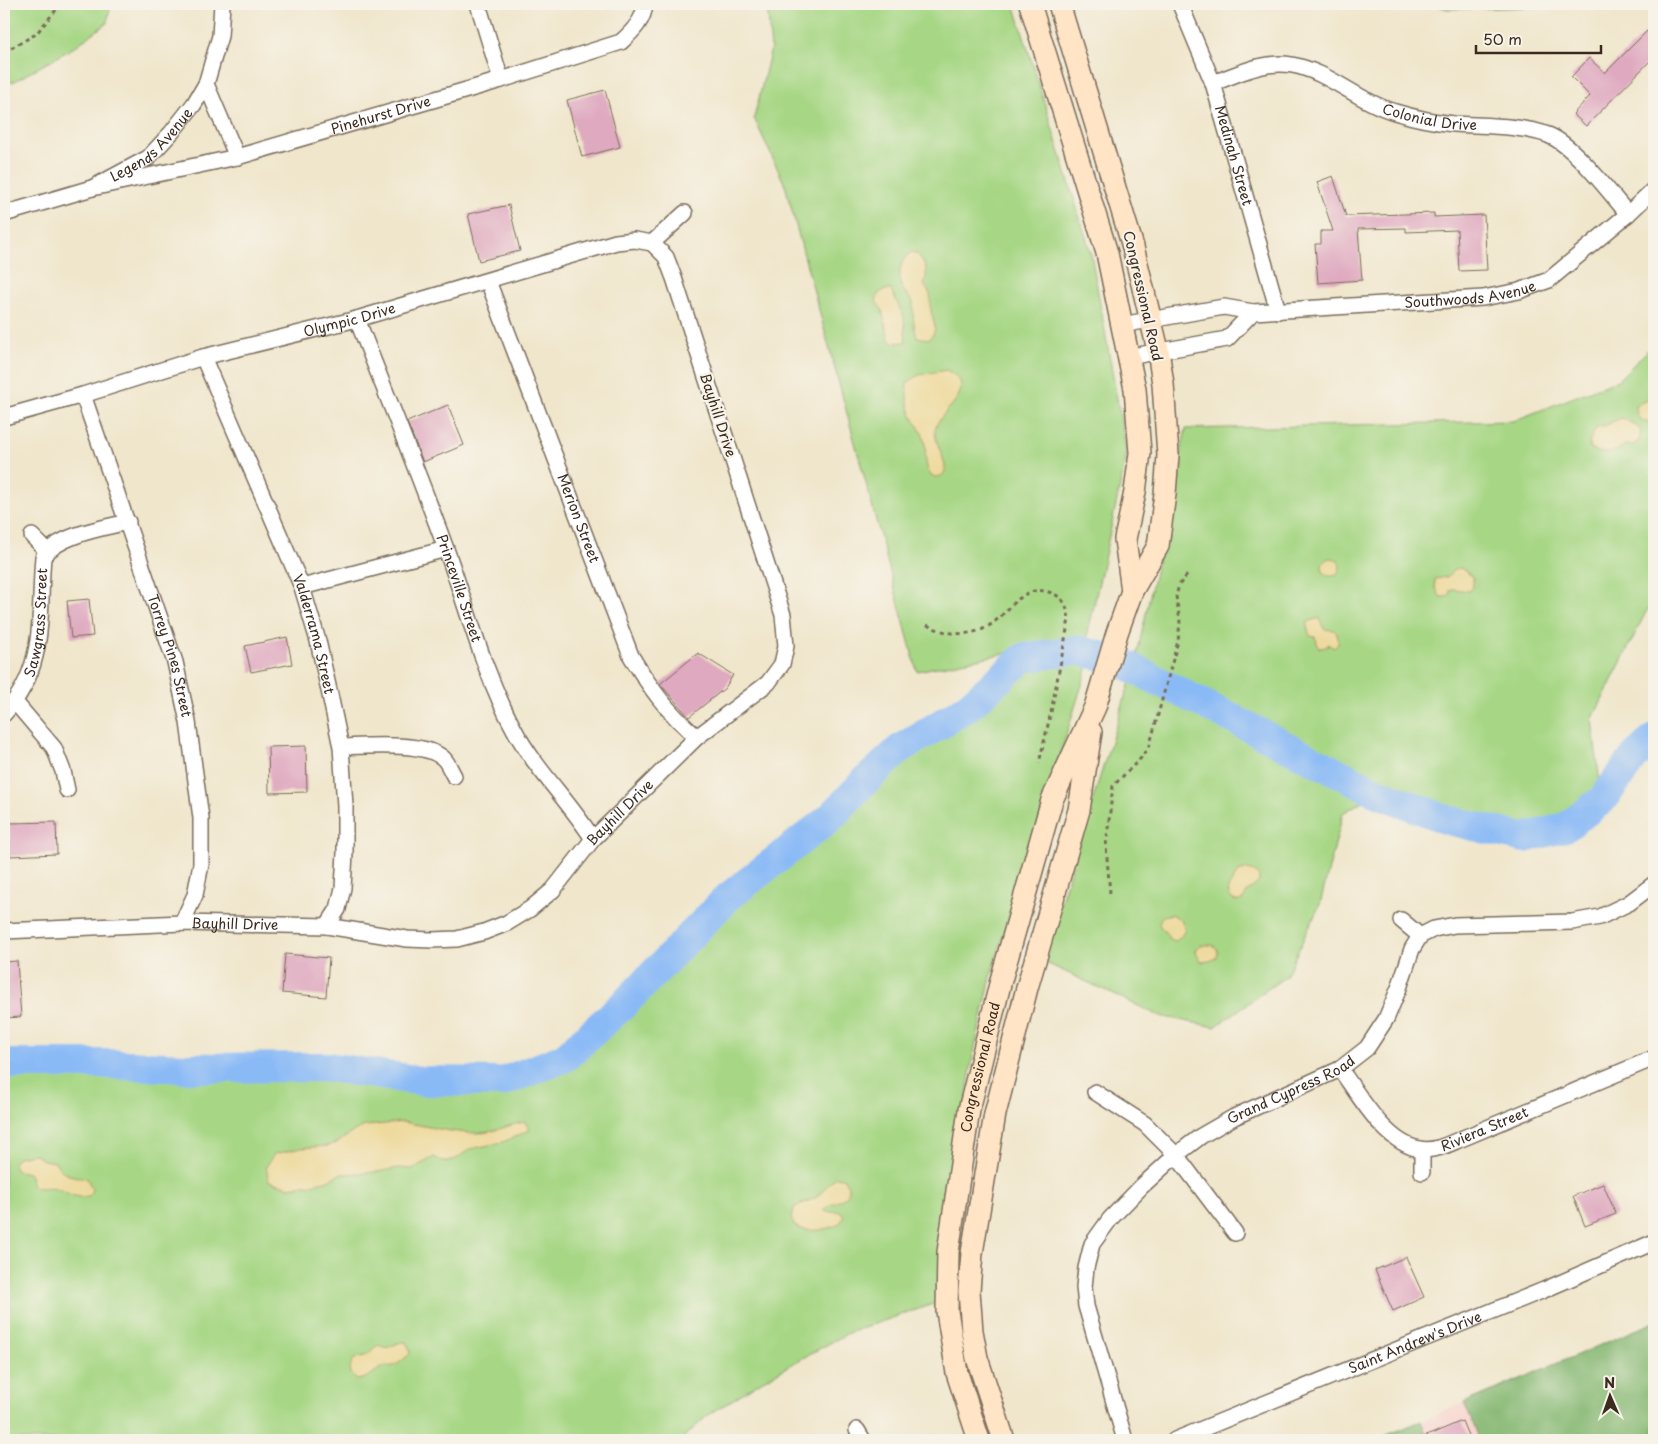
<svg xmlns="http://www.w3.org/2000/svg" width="1658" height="1444" font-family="'Playpen Sans',sans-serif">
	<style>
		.built { fill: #f7d0cb }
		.green { fill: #a7d785; stroke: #718052 }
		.forest { fill: #85b872; stroke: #607148 }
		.sand { fill: #eeda9e; stroke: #94825e }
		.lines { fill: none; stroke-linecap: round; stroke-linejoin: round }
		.river { stroke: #8abaf6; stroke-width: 30 }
		.building { fill: #dfa9c0 }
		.minor-casing { stroke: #7a6c5b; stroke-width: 18 }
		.secondary-casing { stroke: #7a6c5b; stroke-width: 24 }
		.path { stroke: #7a6c5b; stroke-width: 3; stroke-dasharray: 4 4; stroke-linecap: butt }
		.minor { stroke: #fff; stroke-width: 15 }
		.secondary { stroke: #ffe4c6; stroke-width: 21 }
		.labels { text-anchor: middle; stroke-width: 4.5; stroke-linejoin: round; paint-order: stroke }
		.street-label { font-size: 14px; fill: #3b2a1e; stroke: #f7f3e8 }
	</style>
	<rect width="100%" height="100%" fill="#f7f3e8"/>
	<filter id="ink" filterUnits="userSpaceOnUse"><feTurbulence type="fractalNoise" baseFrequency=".02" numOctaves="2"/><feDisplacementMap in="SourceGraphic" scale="10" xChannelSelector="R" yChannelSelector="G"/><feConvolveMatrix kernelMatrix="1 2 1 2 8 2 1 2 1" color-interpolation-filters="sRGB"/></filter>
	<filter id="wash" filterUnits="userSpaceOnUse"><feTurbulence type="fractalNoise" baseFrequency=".0096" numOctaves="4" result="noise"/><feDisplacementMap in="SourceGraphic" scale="20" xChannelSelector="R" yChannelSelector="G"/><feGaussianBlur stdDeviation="1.12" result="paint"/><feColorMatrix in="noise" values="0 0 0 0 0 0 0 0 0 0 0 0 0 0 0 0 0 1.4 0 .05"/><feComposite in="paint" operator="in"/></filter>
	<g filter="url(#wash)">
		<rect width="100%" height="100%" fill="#f0e6cc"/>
		<path class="built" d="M1464 1403 1480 1440H1429L1421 1421Z"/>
		<path class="green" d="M4 4H111L107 23 73 48 13 82 4 81Z
			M767 4H1014L1091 254 1127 454 1087 637 917 671 785 185 754 118 771 49Z
			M1433 4H1579L1545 7 1447 9Z
			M1654 344V605L1647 610 1592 720 1602 800 1566 827 1524 838 1448 820 1376 793 1343 813 1320 904 1286 976 1215 1027 1160 1016 1042 961 1134 669 1186 429 1513 421 1618 380Z
			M1074 644 1091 656 993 968 972 1060 936 1303 848 1333 763 1380 707 1416 681 1440H4V1064H109L183 1068 327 1067 422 1081 502 1082 564 1058 624 1004 727 898 831 817 862 784 900 749 968 707 1023 658Z"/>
		<path class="forest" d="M1654 1322V1440H1480L1464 1403Z
			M1421 1421 1429 1440H1375Z"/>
		<path class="sand" d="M912 252 917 254C926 263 929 272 924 285 935 298 928 298 931 311 933 320 937 326 933 335L928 339 917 337C913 325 913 314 913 302 910 297 902 291 901 285 898 272 900 259 912 252Z
			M884 290H891L904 317 906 342 893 343 889 340 882 310 876 301 878 294Z
			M946 370C985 388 936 413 935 430 934 447 960 479 932 477 923 467 927 451 924 439 922 431 917 425 913 418 908 407 906 395 907 383L919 375Z
			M1654 389V421L1644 422 1637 416 1636 405 1653 397Z
			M1622 418 1637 426 1641 432 1639 441 1633 445H1624C1616 454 1601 455 1590 449L1589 443 1596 427C1609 426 1611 421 1622 418Z
			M1322 567a9 9 0 1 1 18 0a9 9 0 1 1-18 0Z
			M1461 568 1473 577V587L1470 591 1453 589 1450 590V594L1447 597H1440L1435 586V579L1447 577 1454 570Z
			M1319 618 1324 629 1334 630C1338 634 1339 638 1338 644L1334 648 1328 644 1327 647 1319 648 1315 637 1310 636 1307 627 1308 622Z
			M1248 869 1258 874C1262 884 1254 886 1247 891 1245 897 1244 902 1235 901L1229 896 1228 888 1238 872Z
			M1172 914 1181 920 1185 929 1182 935 1176 941 1169 939C1166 928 1153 927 1163 916Z
			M1201 945H1212L1216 947 1218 952 1217 957 1210 961 1202 962 1196 953 1197 948Z
			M403 1122C428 1126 454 1134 480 1133 496 1132 510 1124 525 1122L530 1130 503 1142 470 1149 456 1159 443 1162 434 1157 412 1169 398 1168 377 1172 340 1174 328 1180 313 1184 289 1187 269 1181 266 1167 274 1154 301 1148 327 1146 337 1143 354 1131 365 1126Z
			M35 1154 43 1160 56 1162C62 1177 74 1176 87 1178L92 1189 90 1195C78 1201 67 1192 56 1188 48 1186 41 1190 33 1186L29 1174 25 1172 17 1171 13 1163 18 1157Z
			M835 1177 843 1178 848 1186V1194C841 1203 830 1203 824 1210L827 1212 840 1211 844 1216C841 1230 808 1234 797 1227 793 1225 792 1221 791 1217L795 1207 817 1197Z
			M401 1342H406L410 1350V1354C405 1358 399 1364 393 1366 389 1367 386 1365 382 1367 373 1373 368 1379 357 1380 349 1374 349 1368 353 1360 357 1357 361 1357 365 1356 374 1352 373 1341 386 1348Z"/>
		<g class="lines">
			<path class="river" d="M4 1064H109L183 1068 327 1067 422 1081 502 1082 564 1058 624 1004 727 898 831 817 862 784 900 749 968 707 1023 658 1077 650 1117 660 1376 792 1448 820 1524 838 1566 827 1602 800 1635 756 1654 739"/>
		</g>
		<g id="blocks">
			<path class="building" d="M1647 31 1654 38V57L1586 126 1573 114 1590 96 1571 77 1589 58 1605 73Z
				M605 90 620 147 582 157 567 100Z
				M1333 176 1346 216 1434 213V217L1484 215 1487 270 1459 271 1457 230 1406 232V228L1358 229 1362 280 1318 283 1315 244H1321V231H1333L1317 182Z
				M509 205 520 251 479 261 468 214Z
				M448 405 464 445 423 462 407 422Z
				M89 599 93 636 71 638 67 601Z
				M287 637 292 664 251 672 245 646Z
				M698 653 733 675 725 688 689 717 660 684Z
				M306 746 307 792 269 793 268 747Z
				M56 822 57 854 10 856 9 823Z
				M285 954 329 958 326 997 282 993Z
				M17 961 21 1017 4 1018V962Z
				M1603 1184 1616 1214 1585 1226 1573 1196Z
				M1406 1257 1424 1297 1393 1311 1375 1270Z
				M1462 1421 1470 1440H1417Z"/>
		</g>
	</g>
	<g filter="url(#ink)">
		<use href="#blocks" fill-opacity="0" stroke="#7a6c5b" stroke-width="1"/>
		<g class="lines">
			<g class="minor-casing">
				<g id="minor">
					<path d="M478 4 501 80"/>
					<path id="s1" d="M1180 4 1213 83 1278 311"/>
					<path id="s2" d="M1213 83C1238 74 1265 60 1292 65 1328 71 1359 102 1395 112 1415 118 1434 122 1454 124 1484 126 1520 125 1548 135 1574 145 1609 192 1628 214"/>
					<path d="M206 84 237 157"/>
					<path id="s3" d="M92 188 237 157 501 80 621 42C633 31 644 20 645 4"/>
					<path id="s4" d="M4 214 92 188 148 158 172 132 194 104 206 84 220 36 222 4"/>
					<path d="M652 243 685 213"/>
					<path id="s5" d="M488 281 631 656C651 689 667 712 697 737"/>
					<path id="s6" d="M357 319C387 396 418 472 446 549 468 609 483 672 514 729 535 769 569 801 593 839"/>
					<path id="s7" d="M1121 325 1224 307 1253 312 1483 298 1519 291 1549 280 1628 214 1654 189"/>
					<path id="s8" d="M203 357 302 587 318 641 330 695 341 747 345 806V853L343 888 338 909 327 926"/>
					<path d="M1128 357 1227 339 1253 312"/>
					<path id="s9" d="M83 395 175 662 188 722 201 818V864L195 895 182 923"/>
					<path id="s10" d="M4 417 83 395 203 357 357 319 616 242 635 240 652 243"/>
					<path d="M32 536 47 551"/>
					<path d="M302 587 446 549"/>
					<path d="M15 702 54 748 63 771 67 790"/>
					<path id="s11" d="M4 714C48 666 38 615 43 557 58 535 103 528 128 522"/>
					<path d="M341 747C366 746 427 741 444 759 448 763 451 771 454 776"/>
					<path d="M1401 920 1420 936"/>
					<path id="s12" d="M4 931 182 923 327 926 407 939 432 940 457 939 484 932 507 923 530 909 553 890 593 839 697 737 768 683 782 664 786 646 783 615 674 278 666 257 652 243"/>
					<path id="s13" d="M1340 1069C1359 1095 1386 1144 1420 1149 1434 1152 1449 1144 1461 1139L1654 1058"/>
					<path d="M1095 1092 1145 1124 1176 1155 1235 1233"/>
					<path d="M1422 1150V1172"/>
					<path d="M857 1430 863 1440"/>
					<path id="s14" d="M1125 1440 1086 1306 1084 1287 1086 1268 1092 1244 1110 1219 1142 1186 1176 1155 1201 1136 1234 1117 1340 1069 1367 1048 1386 1019 1399 988 1412 949 1420 936 1434 929 1455 925 1572 922 1600 917 1629 903 1654 884"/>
					<path id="s15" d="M1175 1440 1544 1290 1654 1242"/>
				</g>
			</g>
			<g class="secondary-casing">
				<g id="secondary">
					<path d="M1030 4 1107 253 1135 389 1140 453 1135 492 1125 539 1132 591"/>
					<path id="s16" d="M979 1440 957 1373 947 1311 948 1252 969 1110 1001 980 1052 800 1095 707 1117 633 1132 591 1158 546 1165 494 1168 455 1163 384 1158 350 1133 247 1059 4"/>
					<path d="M1004 1440 977 1358 972 1331 969 1291 972 1253 995 1114 1027 988 1079 810 1091 732"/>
				</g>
			</g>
			<path class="path" d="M4 52 36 34 61 4
				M927 625C945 634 964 637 983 629 1010 617 1020 579 1054 594 1065 599 1067 608 1069 619L1051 712 1039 763
				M1110 893 1106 846 1113 786 1141 758 1150 744 1178 641 1180 622 1176 596 1179 585 1188 574"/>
			<use href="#minor" class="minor"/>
			<use href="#secondary" class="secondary"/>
		</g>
	</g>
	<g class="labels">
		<g class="street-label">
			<text dy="5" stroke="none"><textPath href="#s3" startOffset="298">Pinehurst Drive</textPath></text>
			<text dy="5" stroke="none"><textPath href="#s2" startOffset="231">Colonial Drive</textPath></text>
			<text dy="5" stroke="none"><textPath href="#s4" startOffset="166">Legends Avenue</textPath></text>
			<text dy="5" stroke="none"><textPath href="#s1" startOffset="161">Medinah Street</textPath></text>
			<text dy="5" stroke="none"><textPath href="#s7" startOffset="352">Southwoods Avenue</textPath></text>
			<text transform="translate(1143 296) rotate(77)" y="5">Congressional Road</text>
			<text dy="5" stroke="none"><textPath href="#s10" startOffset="359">Olympic Drive</textPath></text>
			<text transform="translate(718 415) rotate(72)" y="5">Bayhill Drive</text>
			<text dy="5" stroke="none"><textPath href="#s5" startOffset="254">Merion Street</textPath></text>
			<text dy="5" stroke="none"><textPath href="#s6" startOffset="288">Princeville Street</textPath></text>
			<text dy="5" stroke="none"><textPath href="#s11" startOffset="100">Sawgrass Street</textPath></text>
			<text dy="5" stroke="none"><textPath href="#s8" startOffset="299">Valderrama Street</textPath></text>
			<text dy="5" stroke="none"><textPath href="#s9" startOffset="275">Torrey Pines Street</textPath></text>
			<text dy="5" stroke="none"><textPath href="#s12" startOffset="666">Bayhill Drive</textPath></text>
			<text dy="5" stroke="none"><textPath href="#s12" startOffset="231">Bayhill Drive</textPath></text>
			<text dy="5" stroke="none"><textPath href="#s16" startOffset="380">Congressional Road</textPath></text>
			<text dy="5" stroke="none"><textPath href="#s14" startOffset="458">Grand Cypress Road</textPath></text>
			<text dy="5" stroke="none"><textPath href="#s13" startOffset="184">Riviera Street</textPath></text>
			<text dy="5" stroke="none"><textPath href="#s15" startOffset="259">Saint Andrew's Drive</textPath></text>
		</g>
	</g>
	<rect width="1658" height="1444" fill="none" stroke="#f7f3e8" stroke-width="20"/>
	<g transform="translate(1610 1396) rotate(358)" stroke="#f7f3e8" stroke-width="4" paint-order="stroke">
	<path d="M0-4L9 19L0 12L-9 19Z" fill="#3b2a1e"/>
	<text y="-8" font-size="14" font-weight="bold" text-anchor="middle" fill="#3b2a1e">N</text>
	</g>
	<path d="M1476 45v8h125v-8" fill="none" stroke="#3b2a1e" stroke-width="2.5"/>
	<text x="1483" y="45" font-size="15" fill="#3b2a1e" stroke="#f7f3e8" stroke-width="4" paint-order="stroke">50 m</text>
</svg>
